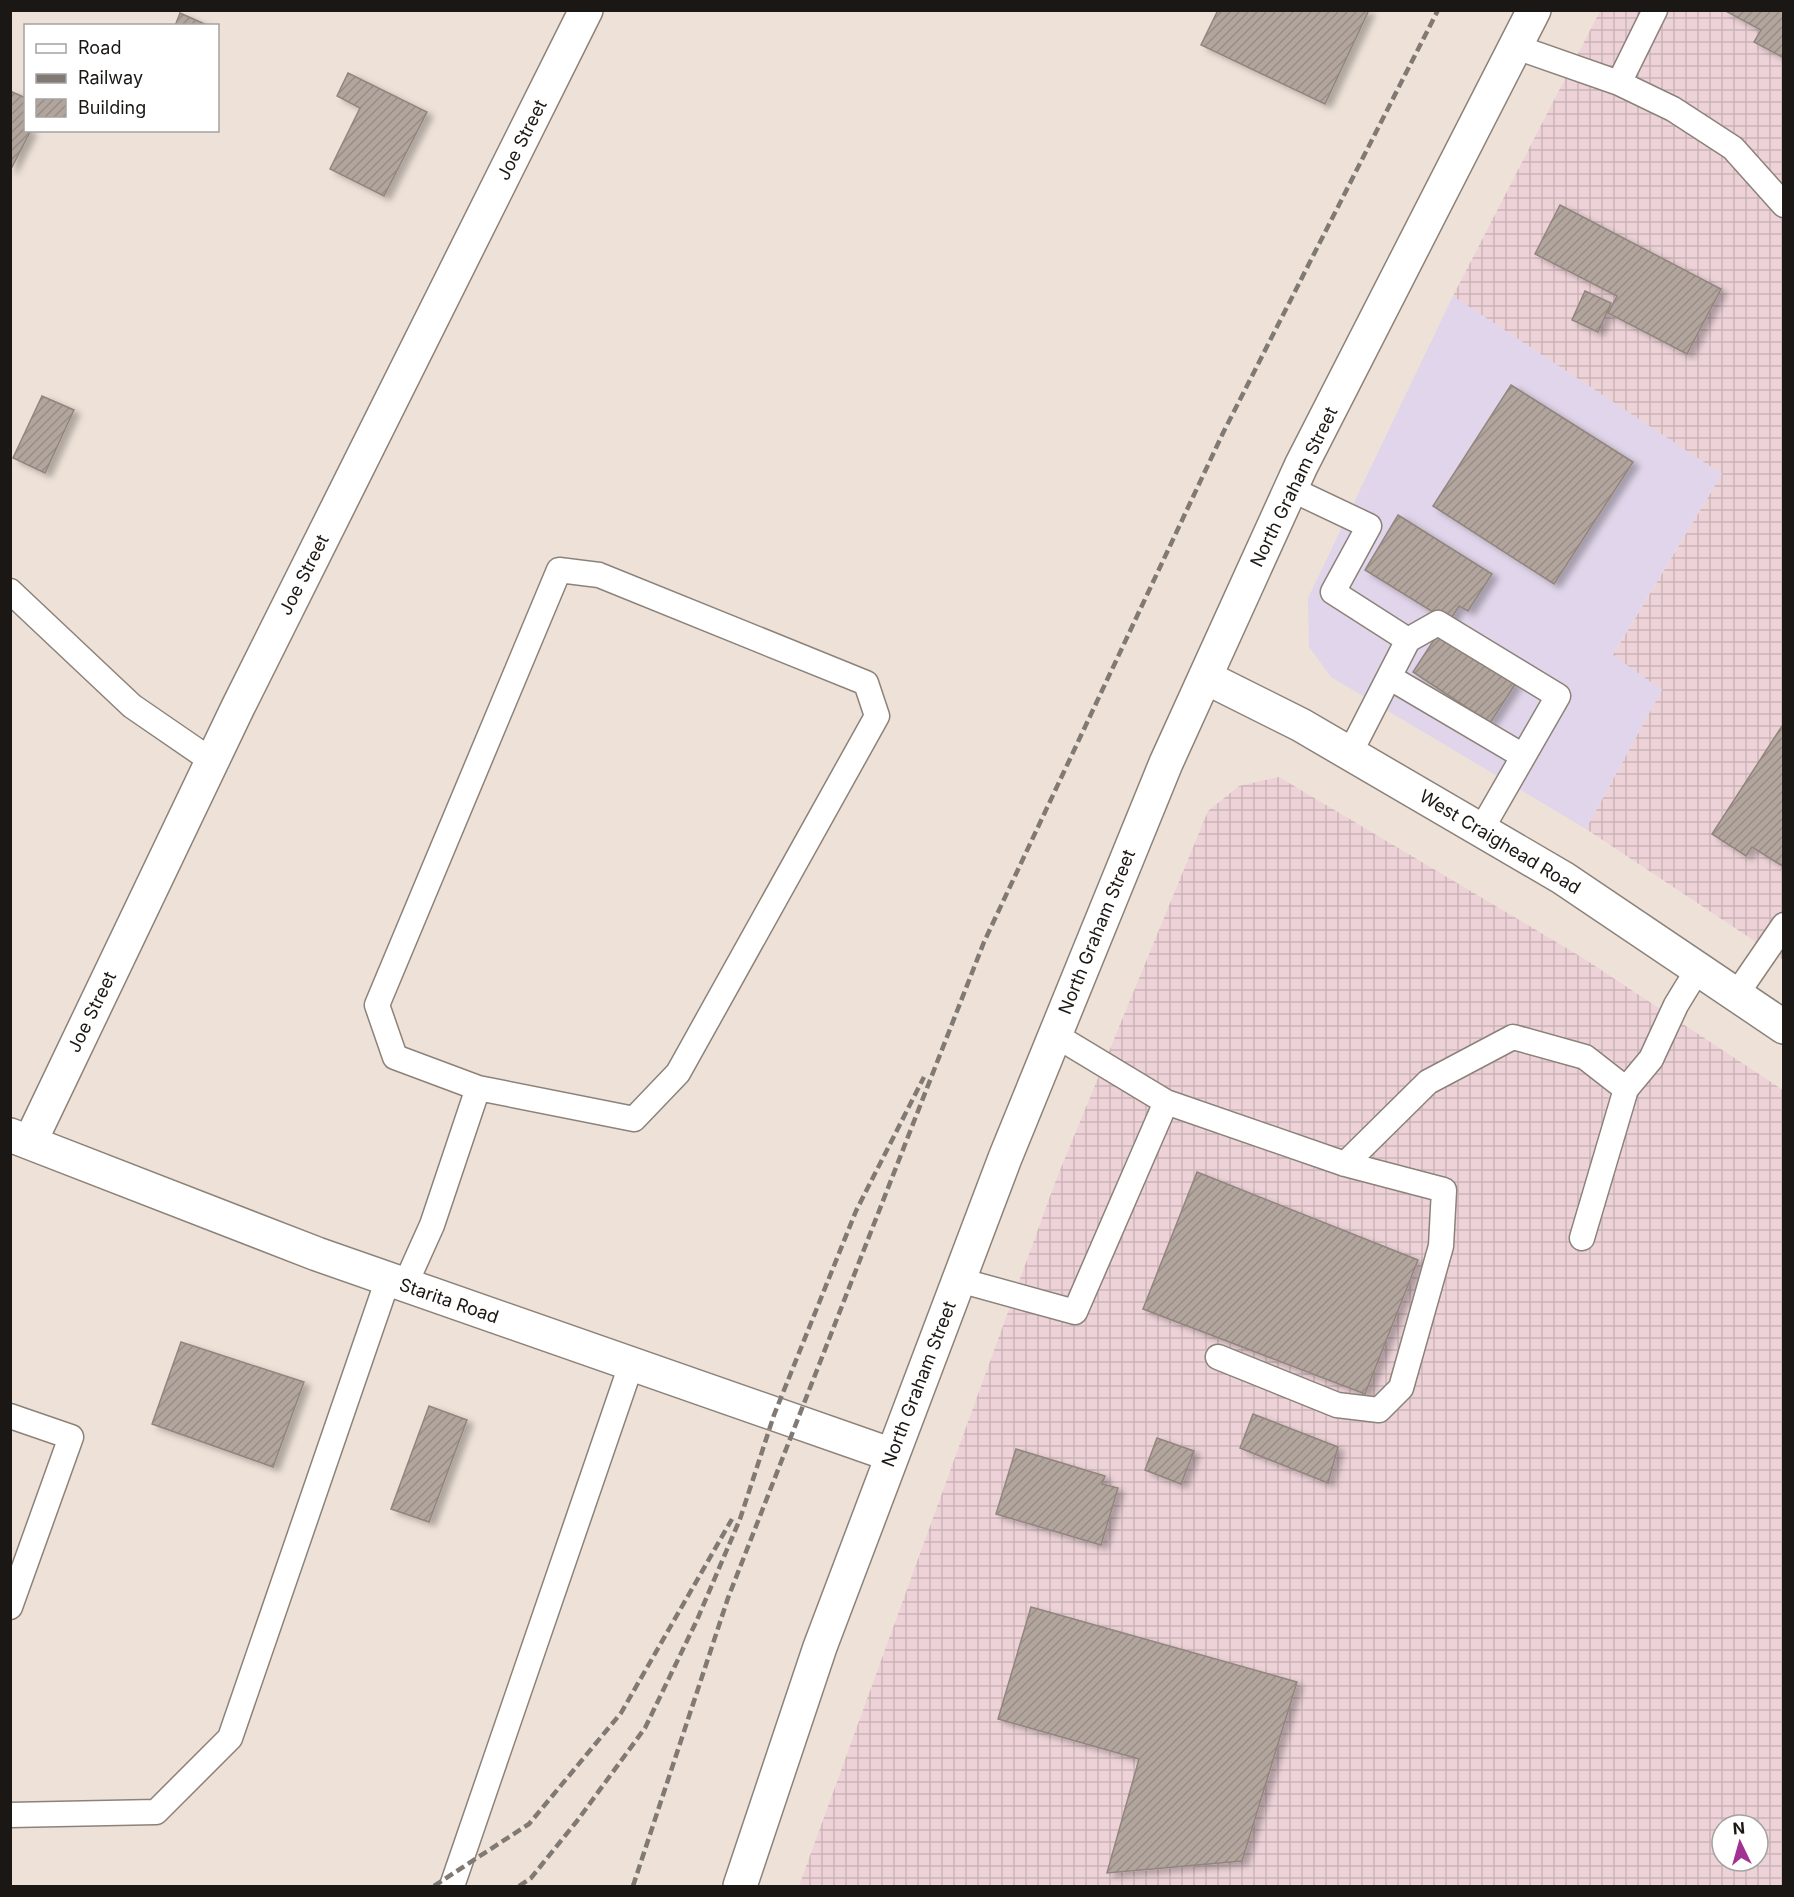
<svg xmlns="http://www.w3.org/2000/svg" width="1794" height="1897" font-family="Inter,sans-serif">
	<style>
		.commercial { fill: #e0d5ea }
		.industrial { fill: url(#industrial-grid); fill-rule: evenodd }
		.building { fill: url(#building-hatch); stroke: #92857e; stroke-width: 1.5; filter: url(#shadow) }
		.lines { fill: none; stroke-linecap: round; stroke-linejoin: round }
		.lane-casing { stroke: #8c8279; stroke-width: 27 }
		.street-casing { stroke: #8c8279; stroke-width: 36 }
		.secondary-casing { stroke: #8c8279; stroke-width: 36 }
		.lane { stroke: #fff; stroke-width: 24 }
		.street { stroke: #fff; stroke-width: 33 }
		.secondary { stroke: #fff; stroke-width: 33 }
		.rail { stroke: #817973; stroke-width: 4.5; stroke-dasharray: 9 4.5; stroke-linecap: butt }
		.labels { text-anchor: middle; stroke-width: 5; stroke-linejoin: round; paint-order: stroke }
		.street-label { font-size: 18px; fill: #1b1714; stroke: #fff }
	</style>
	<defs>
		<pattern id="industrial-grid" width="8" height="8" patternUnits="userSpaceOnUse" patternTransform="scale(1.5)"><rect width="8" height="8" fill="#edd3d8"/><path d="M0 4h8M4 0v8" fill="none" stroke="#cbb4b8"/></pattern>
		<pattern id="building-hatch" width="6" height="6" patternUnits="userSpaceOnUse" patternTransform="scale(1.5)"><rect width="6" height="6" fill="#b2a59d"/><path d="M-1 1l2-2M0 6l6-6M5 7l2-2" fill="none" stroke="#988d86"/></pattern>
		<filter id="shadow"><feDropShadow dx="6" dy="4" stdDeviation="3" flood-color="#0004"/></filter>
	</defs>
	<rect width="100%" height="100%" fill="#eee2d8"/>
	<path class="commercial" d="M1453 296 1722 474 1613 654 1662 690 1586 829 1331 677 1309 647 1308 598Z"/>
	<path class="industrial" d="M1600 11H1783V960L1586 829 1662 690 1613 655 1722 474 1453 296Z
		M1279 777 1583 958 1783 1090V1886H799L1056 1180 1208 811 1239 786ZM1722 1825H1758V1861H1722Z"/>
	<path class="building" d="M1218 10H1369L1325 104 1201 45Z
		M1724 10H1784V58L1754 42 1761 30Z
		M180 13 209 26H175Z
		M348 73 427 112 384 196 330 169 360 108 337 96Z
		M10 91 26 98V130H31L10 171Z
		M1560 205 1721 289 1687 354 1608 313 1617 296 1535 254Z
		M1585 291 1611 303 1598 332 1572 320Z
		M1511 385 1633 462 1554 584 1433 506Z
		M42 396 74 410 45 473 13 458Z
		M1398 515 1492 574 1468 611 1459 606 1449 622 1365 570Z
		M1439 632 1516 683 1490 723 1413 672Z
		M1784 723V867L1752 847 1746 856 1712 834Z
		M1197 1172 1418 1260 1365 1394 1143 1309Z
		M181 1342 304 1382 273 1467 152 1424Z
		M429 1406 467 1420 429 1522 391 1509Z
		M1253 1414 1338 1447 1328 1483 1240 1448Z
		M1157 1438 1194 1451 1181 1484 1145 1470Z
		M1016 1449 1105 1476 1102 1484 1118 1488 1101 1545 996 1514Z
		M1031 1607 1297 1682 1242 1861 1107 1873 1139 1759 998 1719Z"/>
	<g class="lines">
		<g class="lane-casing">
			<path id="lane" d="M1516 47 1619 83 1655 10
				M1619 83 1673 109 1733 148 1784 205
				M1291 489 1369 526 1333 592 1408 640 1438 623 1558 696 1481 830
				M10 591 132 706 212 761
				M1389 677 1523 756
				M1350 753 1408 640
				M1736 995 1784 925
				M1166 1102 1345 1164 1444 1190 1441 1246 1401 1388 1379 1410 1337 1405 1218 1357
				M1345 1164 1428 1082 1513 1037 1585 1057 1626 1089 1651 1059 1676 1005 1698 969
				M1582 1238 1626 1089
				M959 1280 1075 1312 1166 1102 1055 1035
				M405 1285 432 1225 478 1088 395 1057 377 1005 559 570 599 575 866 683 877 716 678 1073 634 1119 478 1088
				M10 1416 71 1437 10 1607
				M10 1815 156 1812 230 1738 388 1279
				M452 1886 631 1365"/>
		</g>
		<g class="street-casing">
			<path id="street" d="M30 1142 238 707 586 10"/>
		</g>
		<g class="secondary-casing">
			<path id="secondary" d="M1205 677 1301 725 1563 878 1784 1027
				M10 1135 317 1254 892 1455
				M740 1886 820 1647 1005 1158 1166 763 1301 466 1534 10"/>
		</g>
		<use href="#lane" class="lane"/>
		<use href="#street" class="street"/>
		<use href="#secondary" class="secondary"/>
		<path class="rail" d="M434 1886 529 1824 621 1713 732 1519
			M519 1886 531 1878 577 1821 645 1728 697 1620 740 1519 774 1415 856 1211 924 1077
			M633 1886 728 1598 984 942 1223 433 1438 10"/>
	</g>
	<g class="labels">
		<g class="street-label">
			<text transform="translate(522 140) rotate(-63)" y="6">Joe Street</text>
			<text transform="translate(1294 487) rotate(-64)" y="6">North Graham Street</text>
			<text transform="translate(304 575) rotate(-63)" y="6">Joe Street</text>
			<text transform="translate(1500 842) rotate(31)" y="6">West Craighead Road</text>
			<text transform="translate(1097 932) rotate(-68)" y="6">North Graham Street</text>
			<text transform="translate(92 1012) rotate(-64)" y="6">Joe Street</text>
			<text transform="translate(449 1301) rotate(19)" y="6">Starita Road</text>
			<text transform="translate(919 1384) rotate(-69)" y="6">North Graham Street</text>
		</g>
	</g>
	<rect width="1794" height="1897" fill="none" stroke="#1b1714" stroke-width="24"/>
	<rect x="24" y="24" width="195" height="108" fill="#ffffff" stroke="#a4a2a1" stroke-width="1.5"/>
	<rect x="36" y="44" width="30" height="9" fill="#ffffff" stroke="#a4a2a1" stroke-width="1.5"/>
	<text x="78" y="54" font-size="18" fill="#1b1714">Road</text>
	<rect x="36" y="74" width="30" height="9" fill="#817973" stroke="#a4a2a1" stroke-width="1.5"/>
	<text x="78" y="84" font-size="18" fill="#1b1714">Railway</text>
	<rect x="36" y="99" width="30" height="18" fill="url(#building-hatch)" stroke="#a4a2a1" stroke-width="1.5"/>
	<text x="78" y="114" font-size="18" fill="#1b1714">Building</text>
	<g transform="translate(1740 1843) rotate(355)"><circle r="28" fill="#ffffff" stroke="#a4a2a1" stroke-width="1.5"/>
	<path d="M0-4.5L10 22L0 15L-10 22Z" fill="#a13291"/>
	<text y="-9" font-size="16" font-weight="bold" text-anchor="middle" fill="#1b1714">N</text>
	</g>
</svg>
